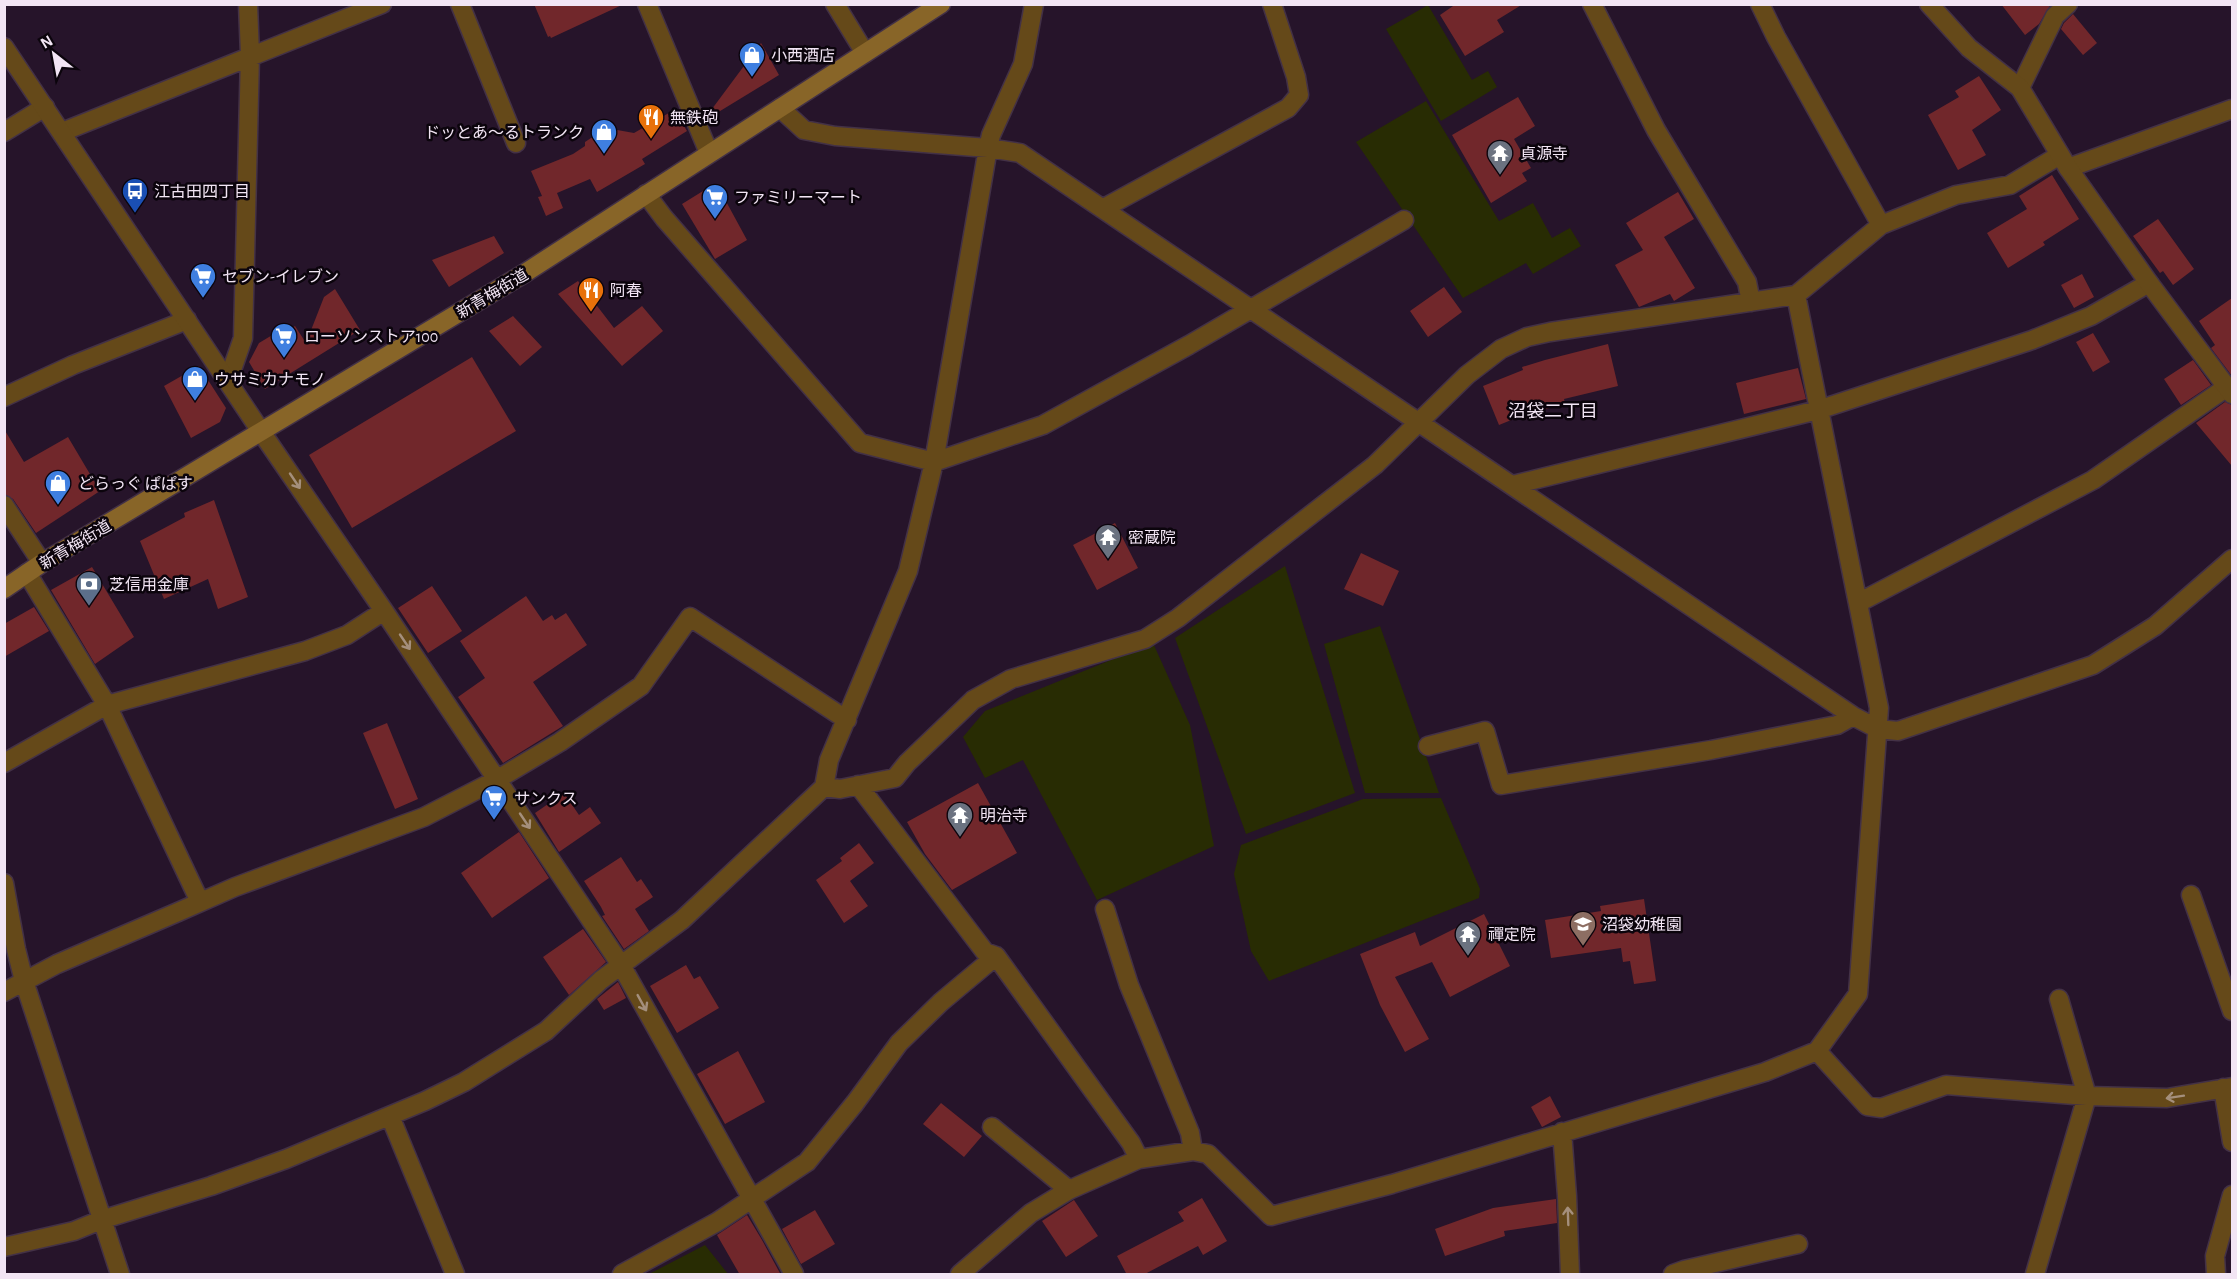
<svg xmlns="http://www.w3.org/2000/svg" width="2237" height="1279" font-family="'Alegreya Sans','Noto Sans JP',sans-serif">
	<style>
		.green { fill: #282c03 }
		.building { fill: #71272b }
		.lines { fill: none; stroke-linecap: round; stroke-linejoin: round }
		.minor-casing { stroke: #433146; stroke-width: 21 }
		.tertiary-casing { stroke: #433146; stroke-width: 21 }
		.secondary-casing { stroke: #433146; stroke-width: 21 }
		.minor { stroke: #654919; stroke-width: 18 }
		.tertiary { stroke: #654919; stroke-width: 18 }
		.secondary { stroke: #886528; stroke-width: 18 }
		.oneway { stroke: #a48f7c }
		.labels { text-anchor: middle; stroke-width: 5; stroke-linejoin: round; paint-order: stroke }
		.poi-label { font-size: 16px; fill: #f2e5f4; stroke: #0b040c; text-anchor: start }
		.street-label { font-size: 16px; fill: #f2e5f4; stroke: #0b040c }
		.neighbourhood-label { font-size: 18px; fill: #f2e5f4; stroke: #0b040c }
	</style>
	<rect width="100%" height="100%" fill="#26142a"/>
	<path class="green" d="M1428 5 1472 80 1488 71 1497 87 1441 121 1386 29Z
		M1426 101 1499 221 1533 203 1552 238 1570 228 1581 246 1533 274 1526 263 1463 298 1356 142Z
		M1285 566 1355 793 1246 834 1175 638Z
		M1380 626 1439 793H1365L1324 644Z
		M1153 643 1190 725 1214 846 1097 900 1023 760 985 778 963 737 985 711Z
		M1441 798 1480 889 1479 898 1269 981 1251 951 1234 874 1241 845 1363 799Z
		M705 1245 728 1274H649Z"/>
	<path class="building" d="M534 4H624L551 38 550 36 548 37Z
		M1456 4H1523L1497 20 1504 32 1465 56 1440 15Z
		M2001 4H2051L2039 24 2025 35Z
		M2073 14 2097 43 2083 55 2061 29 2064 23Z
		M761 43 779 75 707 119 706 117Z
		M1979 76 2001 110 1972 130 1986 155 1958 170 1928 115 1959 97 1955 91Z
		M1518 97 1535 126 1514 139 1531 168 1522 173 1527 181 1491 203 1452 135Z
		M674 110 687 131 642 159 645 164 597 192 590 179 557 193 563 208 546 216 538 197 542 196 531 171 573 154 585 146V142L606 128 634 133Z
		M2052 175 2079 219 2043 242 2045 245 2008 268 1987 233 2027 209 2019 196Z
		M703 191 722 194 747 240 715 259 682 204Z
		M1678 192 1694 219 1664 237 1695 288 1674 301 1670 294 1639 307 1615 265 1643 250 1626 223Z
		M2158 219 2194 269 2173 285 2163 271 2160 273 2133 236Z
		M494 236 504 253 449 287 432 260Z
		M2082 274 2094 297 2074 308 2061 285Z
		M578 281 614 328 642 306 663 331 622 366 558 294Z
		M1444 287 1462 312 1428 337 1410 311Z
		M335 289 360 330 265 389 249 362 259 343 279 331 281 334 295 326 306 343 324 297Z
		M2232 298V376L2211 348 2215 345 2199 321Z
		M513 316 542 347 520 366 489 331Z
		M2093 333 2110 362 2093 372 2076 342Z
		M1608 344 1618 386 1564 399 1565 403 1537 412 1536 410 1499 425 1483 386 1523 370 1522 367 1545 360Z
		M472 357 516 431 352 528 309 455Z
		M2193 360 2211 385 2181 405 2164 379Z
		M199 366 226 408 220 422 191 438 164 386Z
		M1798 368 1806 399 1744 414 1736 383Z
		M2225 402 2232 405V466L2196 423Z
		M4 429 24 462 68 437 100 491 36 533 13 499 4 494Z
		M214 500 248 597 218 609 208 579 164 599 140 541 185 517 184 513Z
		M1115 523 1138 568 1097 590 1073 545Z
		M1361 553 1399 571 1383 606 1344 589Z
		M92 567 134 637 95 664 51 590Z
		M432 586 462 631 428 653 398 608Z
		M526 596 543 621 552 615 555 620 566 613 587 645 533 682 563 726 503 763 458 697 485 678 460 641Z
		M34 607 49 631 4 657V624Z
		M387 723 418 799 395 809 363 733Z
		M978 783 1017 853 952 890 925 854 907 822Z
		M564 793 579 815 590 807 601 823 559 852 535 813Z
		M519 832 549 878 492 918 461 873Z
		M859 843 874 863 850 881 868 906 844 923 816 880 842 861 840 858Z
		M621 857 637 882 641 879 653 897 635 909 649 931 624 949 602 916 605 915 601 907 584 881Z
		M1644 899 1656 981 1634 984 1630 961 1623 962 1621 948 1551 958 1545 920 1601 911 1600 906Z
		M1484 914 1510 966 1450 997 1432 962 1395 977 1429 1039 1405 1052 1380 1005 1360 954 1415 932 1420 946Z
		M583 929 606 962 569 995 543 957Z
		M686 965 694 979 700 976 719 1008 677 1033 650 986Z
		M618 982 626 998 604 1010 597 999Z
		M738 1051 765 1102 725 1124 697 1074Z
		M1550 1096 1561 1117 1542 1127 1531 1107Z
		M941 1103 982 1136 964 1157 923 1124Z
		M1202 1198 1227 1241 1203 1255 1198 1246 1143 1275H1127L1117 1256 1184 1221 1178 1212Z
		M1556 1199 1557 1223 1504 1231 1505 1236 1445 1256 1435 1229 1493 1208Z
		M1074 1200 1098 1236 1066 1257 1042 1221Z
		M815 1210 835 1244 801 1264 782 1229Z
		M747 1215 762 1240 781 1275H740L717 1235Z"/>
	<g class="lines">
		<g class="minor-casing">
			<path id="minor" d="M460 4 516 143
				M647 4 709 153
				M835 4 865 53
				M1592 4 1656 130 1747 282 1751 302
				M1760 4 1776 37 1881 225
				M2020 88 2055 16 2068 4
				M780 108 804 130 835 136 988 148 1020 153 1853 716 1878 729 1898 731 2093 665 2155 626 2232 559
				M4 132 45 107
				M62 132 382 4
				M2068 168 2232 109
				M646 194 664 218 860 443 934 462 1043 425 1189 345 1404 220
				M1104 208 1288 108 1299 95 1296 77 1272 4
				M228 381 243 338 250 55 248 4
				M4 397 73 365 187 320
				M262 433 384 611 621 965 794 1274
				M1513 485 1818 410 2032 340 2091 316 2149 283
				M4 505 42 563
				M27 573 107 705 200 902
				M1858 603 2093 480 2227 387
				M1428 746 1485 731 1501 785 1711 750 1837 725 1853 716
				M4 763 107 705 305 651 347 635 384 611
				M858 785 985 952 996 956 1131 1143 1139 1159 1193 1151 1208 1154 1271 1216 1392 1184 1765 1072 1817 1051 1858 994 1879 708 1796 295
				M824 787 840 789 895 778 907 763 973 700 1011 679 1145 639 1178 618 1375 465 1467 375 1501 349 1527 337 1550 332 1796 295 1881 225 1956 195 2010 185 2060 155
				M4 883 16 949 24 981 120 1274
				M2191 895 2232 1011
				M1105 909 1129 985 1190 1133 1193 1151
				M4 992 57 964 178 912 235 887 424 817 498 779 560 742 641 686 690 617 847 720
				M1817 1051 1867 1106 1881 1108 1946 1085 2087 1096 2167 1098 2232 1087
				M2223 1088 2232 1142
				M390 1116 455 1274
				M992 1127 1069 1190
				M1562 1132 1567 1196 1570 1274
				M4 1247 74 1231 101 1220 211 1186 286 1159 425 1101 464 1082 546 1031 601 980 682 920 824 787 829 760 908 571 934 462 988 148 991 135 1023 64 1034 4
				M622 1274 717 1222 807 1162 855 1103 899 1043 941 1002 996 956
				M960 1274 1031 1213 1069 1190 1139 1159
				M1673 1274 1684 1270 1798 1244
				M2035 1274 2087 1096 2059 999
				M2216 1274 2215 1256 2232 1195"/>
		</g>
		<g class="tertiary-casing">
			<path id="tertiary" d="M1929 4 1969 48 2020 88 2068 168 2149 283 2232 394
				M4 47 262 433"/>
		</g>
		<g class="secondary-casing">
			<path id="secondary" d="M4 589 42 563 525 273 941 4"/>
		</g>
		<use href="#minor" class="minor"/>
		<use href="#tertiary" class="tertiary"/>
		<use href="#secondary" class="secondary"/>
	</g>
	<defs><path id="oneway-shaft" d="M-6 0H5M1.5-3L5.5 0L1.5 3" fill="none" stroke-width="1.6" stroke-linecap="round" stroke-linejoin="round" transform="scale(1.5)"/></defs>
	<g class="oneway">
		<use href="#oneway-shaft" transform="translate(295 481) rotate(56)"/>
		<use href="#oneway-shaft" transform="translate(405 642) rotate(56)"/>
		<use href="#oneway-shaft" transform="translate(525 821) rotate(56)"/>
		<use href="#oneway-shaft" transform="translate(642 1003) rotate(61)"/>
		<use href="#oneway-shaft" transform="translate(2175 1097) rotate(171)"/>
		<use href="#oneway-shaft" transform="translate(1568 1216) rotate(-92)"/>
	</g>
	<defs>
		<g id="shop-pin" transform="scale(1.35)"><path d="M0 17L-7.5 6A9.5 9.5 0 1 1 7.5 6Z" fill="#3f7fe0" stroke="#0b040c"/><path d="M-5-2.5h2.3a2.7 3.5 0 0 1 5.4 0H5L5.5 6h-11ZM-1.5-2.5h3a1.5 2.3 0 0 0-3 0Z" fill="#fff"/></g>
		<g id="restaurant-pin" transform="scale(1.35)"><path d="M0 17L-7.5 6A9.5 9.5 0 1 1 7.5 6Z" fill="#e8710a" stroke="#0b040c"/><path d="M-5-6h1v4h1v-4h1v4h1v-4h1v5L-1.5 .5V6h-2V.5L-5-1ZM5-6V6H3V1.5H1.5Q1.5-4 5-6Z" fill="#fff"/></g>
		<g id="temple-pin" transform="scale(1.35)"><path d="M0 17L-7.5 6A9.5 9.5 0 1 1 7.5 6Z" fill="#6b7280" stroke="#0b040c"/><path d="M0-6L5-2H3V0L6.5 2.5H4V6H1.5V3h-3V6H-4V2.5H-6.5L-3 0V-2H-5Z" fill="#fff"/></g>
		<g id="bus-pin" transform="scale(1.35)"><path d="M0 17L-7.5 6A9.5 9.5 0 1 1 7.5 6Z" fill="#1a4fb4" stroke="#0b040c"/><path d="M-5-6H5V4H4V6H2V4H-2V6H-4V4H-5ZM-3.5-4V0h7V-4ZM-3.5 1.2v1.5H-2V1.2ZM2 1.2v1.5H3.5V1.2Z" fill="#fff"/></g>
		<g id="supermarket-pin" transform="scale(1.35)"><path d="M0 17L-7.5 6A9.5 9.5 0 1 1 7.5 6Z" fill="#3f7fe0" stroke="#0b040c"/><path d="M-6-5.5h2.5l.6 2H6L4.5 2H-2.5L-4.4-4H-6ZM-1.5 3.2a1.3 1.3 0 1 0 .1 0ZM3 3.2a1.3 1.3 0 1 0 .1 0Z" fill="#fff"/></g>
		<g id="bank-pin" transform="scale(1.35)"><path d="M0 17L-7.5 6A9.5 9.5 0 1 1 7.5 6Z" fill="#5c6f8a" stroke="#0b040c"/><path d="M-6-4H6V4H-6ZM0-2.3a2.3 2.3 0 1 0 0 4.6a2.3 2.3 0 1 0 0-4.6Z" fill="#fff"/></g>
		<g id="school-pin" transform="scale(1.35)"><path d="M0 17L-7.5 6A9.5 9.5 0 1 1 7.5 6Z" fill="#8d6e63" stroke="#0b040c"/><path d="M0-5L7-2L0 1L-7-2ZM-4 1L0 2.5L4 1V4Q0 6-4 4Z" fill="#fff"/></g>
	</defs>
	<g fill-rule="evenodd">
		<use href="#shop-pin" x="752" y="55"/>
		<use href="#restaurant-pin" x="651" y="117"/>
		<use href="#shop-pin" x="604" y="132"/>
		<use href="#temple-pin" x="1500" y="153"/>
		<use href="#bus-pin" x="135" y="191"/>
		<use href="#supermarket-pin" x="715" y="197"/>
		<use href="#supermarket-pin" x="203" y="276"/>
		<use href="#restaurant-pin" x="591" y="290"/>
		<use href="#supermarket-pin" x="284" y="336"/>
		<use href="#shop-pin" x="195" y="379"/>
		<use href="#shop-pin" x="58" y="483"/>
		<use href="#temple-pin" x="1108" y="537"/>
		<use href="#bank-pin" x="89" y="584"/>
		<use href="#supermarket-pin" x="494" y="798"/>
		<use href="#temple-pin" x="960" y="815"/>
		<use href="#school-pin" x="1583" y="924"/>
		<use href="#temple-pin" x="1468" y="934"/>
	</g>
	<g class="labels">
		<g class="poi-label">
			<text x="771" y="61">小西酒店</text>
			<text x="670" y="123">無鉄砲</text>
			<text x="584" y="138" text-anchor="end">ドッとあ～るトランク</text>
			<text x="1520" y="159">貞源寺</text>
			<text x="154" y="197">江古田四丁目</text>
			<text x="734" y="203">ファミリーマート</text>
			<text x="222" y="282">セブン-イレブン</text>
			<text x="610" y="296">阿春</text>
			<text x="304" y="342">ローソンストア100</text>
			<text x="214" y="385">ウサミカナモノ</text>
			<text x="78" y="489">どらっぐ ぱぱす</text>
			<text x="1128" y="543">密蔵院</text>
			<text x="109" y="590">芝信用金庫</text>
			<text x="514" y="804">サンクス</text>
			<text x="980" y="821">明治寺</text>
			<text x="1602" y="930">沼袋幼稚園</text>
			<text x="1488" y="940">禪定院</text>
		</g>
		<g class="street-label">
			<text transform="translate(492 293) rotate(-31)" y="6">新青梅街道</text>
			<text transform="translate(75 544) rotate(-31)" y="6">新青梅街道</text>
		</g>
		<g class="neighbourhood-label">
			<text x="1553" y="417">沼袋二丁目</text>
		</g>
	</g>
	<rect width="2237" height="1279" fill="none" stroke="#f2e5f4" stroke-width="12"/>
	<g transform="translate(54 54) rotate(329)" stroke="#0b040c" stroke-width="4.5" paint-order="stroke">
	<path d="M0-4.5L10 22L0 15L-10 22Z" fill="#f2e5f4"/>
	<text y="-9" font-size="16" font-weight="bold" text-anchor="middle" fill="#f2e5f4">N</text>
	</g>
</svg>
